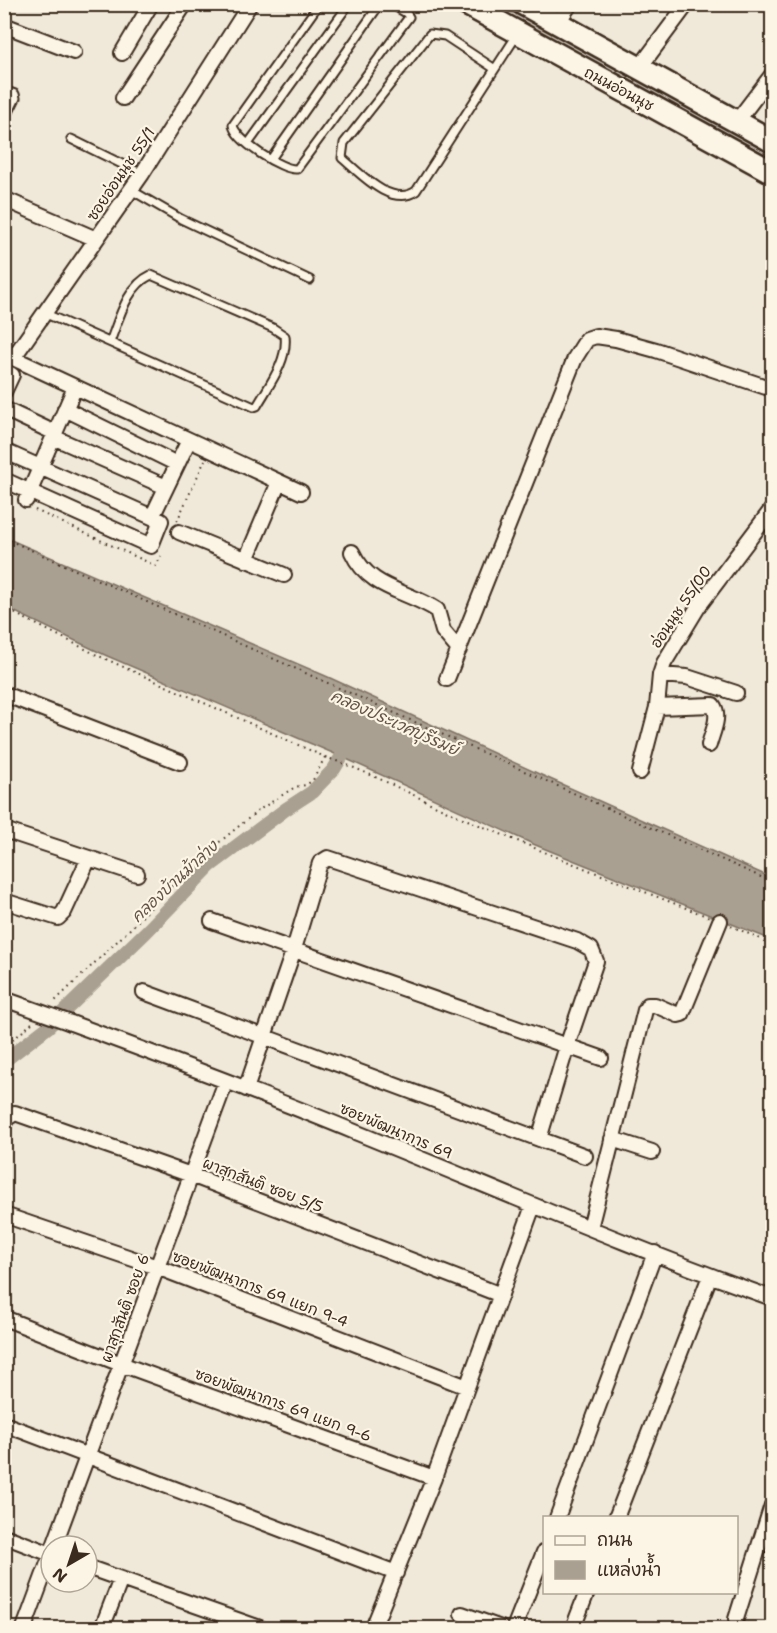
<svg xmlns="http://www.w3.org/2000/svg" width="777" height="1633" font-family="'Shantell Sans','Playpen Sans Thai',sans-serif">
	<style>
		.green { fill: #d2c9ba; stroke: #867a6c; stroke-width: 1.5 }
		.water { fill: #aaa091; stroke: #7e7163; stroke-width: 1.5 }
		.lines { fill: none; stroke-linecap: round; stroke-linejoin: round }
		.canal { stroke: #aaa091; stroke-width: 14 }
		.service-casing { stroke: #3b2a1e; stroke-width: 11 }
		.minor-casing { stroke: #3b2a1e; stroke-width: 18 }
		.primary-casing { stroke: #3b2a1e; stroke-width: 26 }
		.path { stroke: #3b2a1e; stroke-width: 2; stroke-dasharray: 1.5 4.5; stroke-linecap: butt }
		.service { stroke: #fcf5e5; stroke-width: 7 }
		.minor { stroke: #fcf5e5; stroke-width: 14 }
		.primary { stroke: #fcf5e5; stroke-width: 21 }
		.minor-bridge-casing { stroke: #3b2a1e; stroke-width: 18; stroke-linecap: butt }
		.minor-bridge { stroke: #fcf5e5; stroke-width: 14 }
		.labels { text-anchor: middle; stroke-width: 4.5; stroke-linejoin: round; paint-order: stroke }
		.street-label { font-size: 15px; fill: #3b2a1e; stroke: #fcf5e5 }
		.water-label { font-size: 16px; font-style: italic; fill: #625346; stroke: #fcf5e5 }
	</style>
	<rect width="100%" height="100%" fill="#f0e9d9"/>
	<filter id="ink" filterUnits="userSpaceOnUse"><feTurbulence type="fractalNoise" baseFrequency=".0167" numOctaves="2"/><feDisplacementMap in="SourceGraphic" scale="12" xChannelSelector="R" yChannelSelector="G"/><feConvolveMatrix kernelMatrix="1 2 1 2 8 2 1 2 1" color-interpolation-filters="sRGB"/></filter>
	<g filter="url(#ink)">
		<path class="green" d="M489 5H499L627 72 772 153V162Z"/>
		<path class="water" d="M4 537 328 677 550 779 772 878V940L533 844 342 757 105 655 5 607Z"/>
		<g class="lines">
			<path class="canal" d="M4 1061 48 1027 146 932 210 866 286 809 312 792 334 769 351 741"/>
			<g class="service-casing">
				<path id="service" d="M319 4 233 125C235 140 282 171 297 169L409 17 406 13 391 4
					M495 69 445 36 430 34 344 143 342 158C360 173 391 208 416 191L517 35
					M4 90 15 94 16 98 4 122
					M71 139 142 174
					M248 144 349 4
					M271 159 380 4
					M131 190 181 219 310 280
					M44 313 254 407 257 406C269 385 288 361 285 336L273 328 151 275C127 286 119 319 110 342"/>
			</g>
			<g class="minor-casing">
				<path id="minor" d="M250 4 142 174 13 358 301 492
					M558 22 570 4
					M4 25 74 52
					M122 53 151 4
					M640 67 687 4
					M123 98 185 4
					M737 121 772 75
					M4 199 96 239
					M4 371 12 375 4 392
					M4 409 55 433
					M65 409 177 464
					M53 437 166 487
					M4 451 161 521 151 546 4 480
					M26 500 75 387
					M152 517 189 440
					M179 532 284 575
					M352 552C369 589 406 590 437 610L443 631 459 650
					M246 560 279 482
					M660 675 687 677 736 693
					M447 679 575 358 587 339 596 336 616 339 656 350 772 389
					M4 694 180 762
					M657 707 713 705C721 716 712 733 709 745
					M640 772 657 707 660 675 664 663 698 607 772 509
					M4 830 137 874
					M4 901 58 918 64 912 89 858
					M212 921 601 1058
					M144 992 585 1156
					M71 1023C166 1058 261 1093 355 1132 494 1188 631 1248 772 1298
					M246 1089 294 949 320 863 328 858 577 941 591 949 596 961 567 1046 539 1139
					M4 1124 7 1118 15 1113 191 1175 501 1295
					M612 1139 652 1152
					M4 1215 157 1267 467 1387
					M590 1228 645 1010 648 1005H655L678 1015 682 1014 720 921
					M4 1318 121 1364 434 1478
					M4 1424 396 1573
					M557 1518 655 1253
					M616 1518 710 1276
					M4 1536 51 1554
					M54 1546 226 1081
					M87 1567 260 1628
					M462 1614 501 1628
					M736 1619 772 1505
					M24 1628 51 1555
					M102 1628 121 1579
					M373 1628 434 1478 533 1206
					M514 1628 544 1552
					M573 1628 587 1592"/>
			</g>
			<g class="primary-casing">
				<path id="primary" d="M466 4 772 172
					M523 4 772 141"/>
			</g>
			<path class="path" d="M4 496 13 500
				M35 510 156 566 161 556
				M177 521 205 460
				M4 538 772 882
				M4 608 99 656 325 757 313 780 306 785 295 787 259 810 196 861 131 928 54 1002
				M325 757C373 773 417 798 463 818 544 853 627 885 709 917
				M731 926 772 944
				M4 1048 33 1022"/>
			<use href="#service" class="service"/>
			<use href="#minor" class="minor"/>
			<use href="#primary" class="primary"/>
			<g class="minor-bridge-casing">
				<path id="minor-bridge" d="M7 1000 71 1023"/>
			</g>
			<use href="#minor-bridge" class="minor-bridge"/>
		</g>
	</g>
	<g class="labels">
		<g class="street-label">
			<text transform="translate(619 89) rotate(28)" y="5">ถนนอ่อนนุช</text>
			<text transform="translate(121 174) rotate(-56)" y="5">ซอยอ่อนนุช 55/1</text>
			<text transform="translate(681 607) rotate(-56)" y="5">อ่อนนุช 55/00</text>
			<text transform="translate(396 1131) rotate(23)" y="5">ซอยพัฒนาการ 69</text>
			<text transform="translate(263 1185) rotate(21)" y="5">ผาสุกสันติ ซอย 5/5</text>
			<text transform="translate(260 1289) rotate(21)" y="5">ซอยพัฒนาการ 69 แยก 9-4</text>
			<text transform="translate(125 1308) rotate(-70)" y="5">ผาสุกสันติ ซอย 6</text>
			<text transform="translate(283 1405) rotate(20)" y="5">ซอยพัฒนาการ 69 แยก 9-6</text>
		</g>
		<g class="water-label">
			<text transform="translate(395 722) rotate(24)" y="6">คลองประเวศบุรีรมย์</text>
			<text transform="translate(174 881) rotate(-43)" y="6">คลองบ้านม้าล่าง</text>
		</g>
	</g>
	<rect width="777" height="1633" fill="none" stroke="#fcf5e5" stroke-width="24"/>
	<rect x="12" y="12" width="753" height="1609" fill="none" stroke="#3b2a1e" stroke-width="2" filter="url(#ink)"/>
	<rect x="543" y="1516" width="195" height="78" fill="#fcf5e5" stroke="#afa495" stroke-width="1.5"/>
	<rect x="555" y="1536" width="30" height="9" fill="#fcf5e5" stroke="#afa495" stroke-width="1.5"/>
	<text x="597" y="1546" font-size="18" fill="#3b2a1e">ถนน</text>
	<rect x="555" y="1561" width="30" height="18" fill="#aaa091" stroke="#afa495" stroke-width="1.5"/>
	<text x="597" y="1576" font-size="18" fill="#3b2a1e">แหล่งน้ำ</text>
	<g transform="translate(69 1564) rotate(219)"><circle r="28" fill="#fcf5e5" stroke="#afa495" stroke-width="1.5"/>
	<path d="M0-4.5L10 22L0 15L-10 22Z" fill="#3b2a1e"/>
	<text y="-9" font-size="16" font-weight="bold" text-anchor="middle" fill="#3b2a1e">N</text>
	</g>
</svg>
